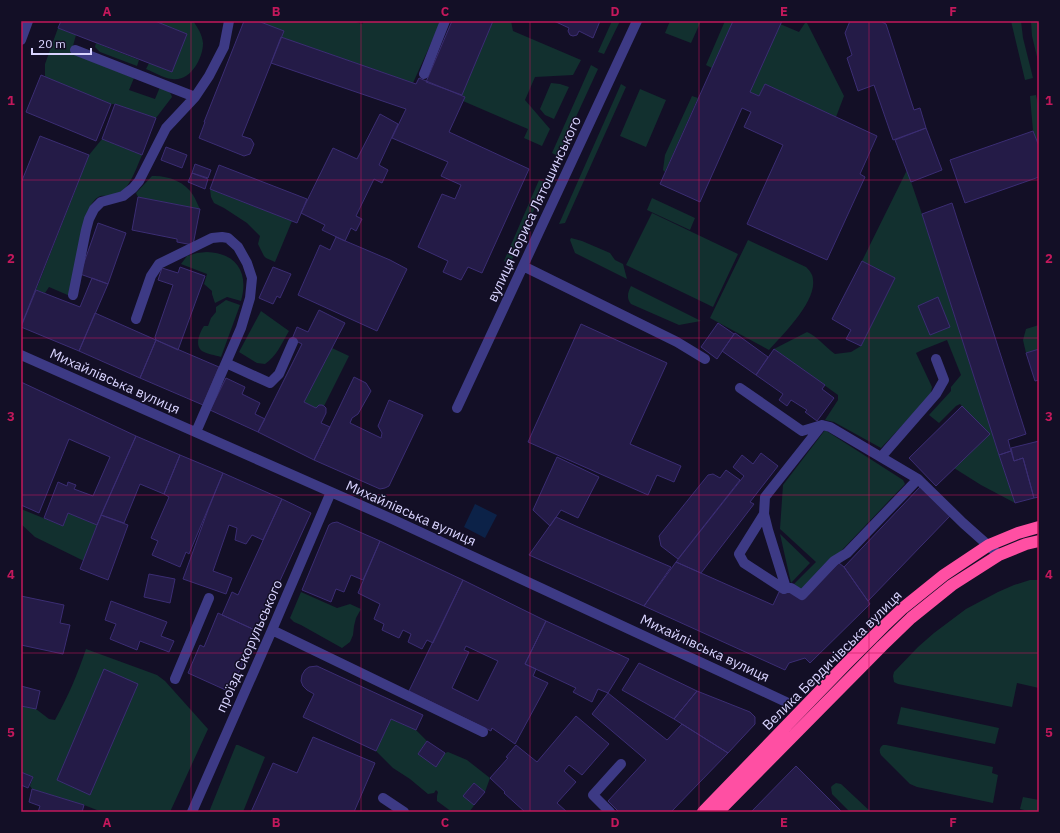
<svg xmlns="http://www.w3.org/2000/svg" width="1060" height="833" font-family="'IBM Plex Sans',sans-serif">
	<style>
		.green { fill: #12302f }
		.water { fill: #0c2248 }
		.building { fill: #241b47; stroke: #3b2d73; fill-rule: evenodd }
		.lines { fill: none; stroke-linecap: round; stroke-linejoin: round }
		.minor { stroke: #3d3a85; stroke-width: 10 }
		.highway { stroke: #ff4fa3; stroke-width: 12 }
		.grid { fill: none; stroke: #c2185b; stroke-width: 1; stroke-opacity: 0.55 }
		.labels { text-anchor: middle; stroke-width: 3; stroke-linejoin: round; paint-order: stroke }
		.street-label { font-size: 14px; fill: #d9d4ff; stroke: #130f26 }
		.neatline { fill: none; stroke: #c2185b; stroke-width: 1.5 }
		.grid-label { font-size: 13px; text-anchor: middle; font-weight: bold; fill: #c2185b }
	</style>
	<rect width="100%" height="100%" fill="#130f26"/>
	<path class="green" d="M155 21H193C198 28 202 34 203 43 203 59 190 82 172 79 163 78 154 72 146 69L149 63 172 72 187 34Z
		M258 21H353L362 24 364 21H441L413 83 281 37Z
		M493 21H511L513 31 581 60 573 75 535 77 525 100 550 129 542 146 524 138 528 129 463 101 465 97 462 95Z
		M612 21H620L604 54 598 52Z
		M670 21H701L691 43 665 33Z
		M725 21H733L712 68 706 65Z
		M1011 21H1021L1023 38 1033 78 1025 80Z
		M1031 21H1039V65L1032 36Z
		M805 23H807L844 96 836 117 765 84 759 96 750 92 780 24 799 32Z
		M58 28 76 35 71 53 134 78 129 90 155 99 160 87C165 89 171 91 172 97L156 118 115 104H111L45 77V64Z
		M96 43 139 60 137 66 100 52 95 47Z
		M591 65 598 69 558 156 552 153Z
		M551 83 560 84 569 87 554 119 545 115 540 109Z
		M621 84 626 87 565 223 559 224Z
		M640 89 666 100 646 147 620 136Z
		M1036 95 1039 108V146L1033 131 1030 96Z
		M692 96 698 98 665 172 663 170 665 155Z
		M102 139 142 155C137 166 130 189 118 194 105 200 101 189 91 205L70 296 49 287 45 293 36 290 89 155Z
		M907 170 922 214 1015 503 981 485 954 468 989 434 960 404 956 406 939 423 929 415 951 391V387L961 375 947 340 922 350 916 353 932 387 931 393 928 398 881 448 834 422 825 420 838 400V395L774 349 807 332C818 337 825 347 835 354L851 352 861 346 895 278 862 261Z
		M152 176C166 175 185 181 193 195 196 199 197 204 200 209L138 197 136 193Z
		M539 180 546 183 510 264 504 261Z
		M210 189 292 221 275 262 266 258 264 256 258 244 260 236 247 223 224 208 214 203 211 197Z
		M652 198 695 218 690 230 647 210Z
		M652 213 738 254 713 307 626 265Z
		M571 238 582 241 610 253 615 260 623 264 627 279 575 253 570 240Z
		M748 240 806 267C809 270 813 274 813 280 816 302 783 334 769 350L710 318Z
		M207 252C237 253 249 273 241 301L227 297 215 303 212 294V291L204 284 207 274 181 264 187 256 197 253Z
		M631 286 701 321 679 325 631 304C626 298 628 292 631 286Z
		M226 300 240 305 221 357C215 355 207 354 202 351 194 345 200 332 204 326H208L211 318 216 312V307Z
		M261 311 289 331C282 343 276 357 265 364L257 363 239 352Z
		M1039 325V349L1026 353 1023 340 1026 329Z
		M332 348 349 356 324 406C321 404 319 406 316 408L304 402Z
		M825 430 903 480 905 484 803 591 793 585 816 562 780 529 783 485Z
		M21 509 63 526 68 513 97 525 84 561 35 537 21 524Z
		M780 534 810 563 791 583Z
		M1030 580H1039V688L1017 683 1012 707 898 684 894 682 893 676 894 672 918 647 934 633 966 609 998 592 1014 585Z
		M301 592 337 608 350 604 361 609 356 618 354 626 353 635 350 642 342 648 301 625 294 622 290 618Z
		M86 649 157 675 165 681 208 729 170 812H102L84 805 32 789 30 786 33 777 21 772V706L36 709 49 719 55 720C68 697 78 673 86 649Z
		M901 707 999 728 995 744 897 724Z
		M391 719 416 730 427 741 418 754 436 766 445 753 448 752 467 760 490 778 485 792 474 783 464 796 474 805 473 807 469 812H452L437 801V796L438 792 436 790 434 793 428 794 410 779 393 768 376 751Z
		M236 745H238L265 757 243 812H209Z
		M883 745H886L993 767 992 773 998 775 993 803 917 787 910 784 881 755C879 751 879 748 883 745Z
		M836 783 841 784 871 812H850L832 794 831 787 833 785Z
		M1023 797 1039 800V812H1032L1020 809Z"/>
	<path class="water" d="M475 504 497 515 485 538 464 527Z"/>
	<path class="building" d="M61 21H155L187 34 172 72 58 28Z
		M244 21H258L284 31 242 136 251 139 254 144 250 154 244 156 199 138 205 122H204Z
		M452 21H493L462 95 426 82Z
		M554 21H600L593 38 579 31 577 35 573 36 570 35 568 31 569 28Z
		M733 21H782L750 92 759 96 765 84 877 136 860 174 865 177 827 260 747 224 783 145 744 127 751 112 742 108 700 202 660 184Z
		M850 21H882V22L886 24 914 110 920 108 926 128 893 140 874 85 858 91 847 58 852 55 845 33Z
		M281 37 416 84 419 78 465 97 449 132 529 169 482 273 468 267 461 280 443 272 448 261 418 247 442 194 455 199 461 185 441 176 448 162 392 138 406 109 271 63Z
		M41 75 111 104 96 141 26 112Z
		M115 104 156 118 142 155 102 139Z
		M380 114 398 124 379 165 388 170 382 183 374 179 356 216 362 219 356 231 351 228 345 241 322 230 325 225 301 213 333 148 357 159Z
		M926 128 942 170 911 182 895 140Z
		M1033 131 1039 146V177L965 203 950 160Z
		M40 136 89 155 21 326V183Z
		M166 147 187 155 182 168 161 160Z
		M195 164 211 170 208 178 192 173Z
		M219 165 307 199 297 223 210 189Z
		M192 173 208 179 205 189 188 182Z
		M138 197 200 209 193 245 177 242V239L132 230Z
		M952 203 1026 434 1008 440 1011 451 999 455 922 214Z
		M98 223 126 233 108 284 80 274Z
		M336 237 390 260 407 269 377 331 298 295 320 245 330 250Z
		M862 261 895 278 861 346 846 339 851 330 832 319Z
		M180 267 205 276 178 350 156 340 155 337 173 285 158 280 162 268 178 273Z
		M273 267 291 274 280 298 277 296 273 304 259 298Z
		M92 278 108 284 79 351 21 327 36 290 80 307Z
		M938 297 950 327 930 335 918 306Z
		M319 310 345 323 304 402 316 408 319 405H322L324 406 326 408V413L321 423 330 427 314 460 258 432 302 344 292 339 297 327 308 332Z
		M95 313 156 340 140 378 79 351Z
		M718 323 734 334 717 359 701 347Z
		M581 324 667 363 630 444 681 466 674 482 657 475 648 495 528 442Z
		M735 333 768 357 756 375 722 351Z
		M156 340 219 367 203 405 140 378Z
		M774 349 825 385 822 389 834 398 817 421 805 412 807 410 791 400 787 406 779 400 783 394 756 375Z
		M1039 349V380L1035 381 1026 353Z
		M354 377 366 383 371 391 358 414 352 418 350 423 381 438 382 433 378 426 389 400 423 415 389 486 385 488 380 489 314 460Z
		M226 378 245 387 242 394 260 403 255 414 265 419 258 432 210 410Z
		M21 382 136 436 97 525 68 513 63 526 44 518 58 482 67 486 68 482 76 485 74 489 93 496 110 457 69 439 39 513 21 505Z
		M962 406 990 434 936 486 909 458Z
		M136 436 180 455 164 494 140 484 124 523 101 515Z
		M1039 441V497L1034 498 1023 458 1014 461 1011 448Z
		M1011 451 1014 461 1023 458 1034 498 1015 503 999 455Z
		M761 453 778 466 750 502 754 504 701 573 676 562 744 476 733 467 742 455 753 464Z
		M180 455 223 473 189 554 186 552 180 567 152 555 158 541 151 538 169 497 164 494Z
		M557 457 599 477 578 518 561 510 550 526 533 510Z
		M726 470 740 480 678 559 661 546 659 536 708 475 713 474 720 478Z
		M223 473 282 499 263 540 252 535 246 544 235 540 237 528 229 525 213 571 232 578 226 594 183 579 208 510Z
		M920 487 950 516 868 601 844 567Z
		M282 499 311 513 257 631 222 615 232 592 238 595Z
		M101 515 128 525 108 580 80 569Z
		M556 517 578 527 671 567 644 606 529 555Z
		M337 522 380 541 363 580 351 575 344 592 336 589 331 602 302 590 329 525 332 523Z
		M380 541 463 580 433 643 427 640 422 649 408 642 411 634 403 630 399 638 382 630 384 624 374 619 380 604 358 593Z
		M676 562 773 605 779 592 791 591 801 599 839 563 844 567 870 604 810 663 805 658 789 663 785 670 644 606Z
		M149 574 175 579 170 603 144 597Z
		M463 580 546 621 525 664 536 669 533 676 548 683 515 744 492 728 491 731 409 691ZM466 646 498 661 478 701 452 688 469 652 464 650Z
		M21 596 64 605 60 623 70 625 63 654 21 645Z
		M111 601 167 622 161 636 174 641 169 652 140 641 137 650 110 639 116 624 105 620Z
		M218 613 257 631 230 692 188 673 200 645 204 647Z
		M546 621 629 659 608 693 598 689 592 702 573 692 576 688 525 664Z
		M639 663 697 691 674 719 622 690Z
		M317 666 423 715 416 730 391 719 376 751 303 717 314 694 307 690 303 686 301 681 302 675 305 670 309 667Z
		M104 669 138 684 90 795 57 780Z
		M21 686 40 691 36 709 21 706Z
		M697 691 750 712 755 717V724L728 753 674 719Z
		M608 693 667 740 682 724 728 753 671 812H619L608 801 646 760 592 714Z
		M576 716 609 744 582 775 569 765 564 771 576 782 557 803 567 812H525L504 793 505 792 490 778 508 758 506 757 516 745 537 762Z
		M313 737 375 763 354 812H251L273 763 297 773Z
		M427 741 445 753 436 767 418 754Z
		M796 766 842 812H751Z
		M21 772 33 777 28 788 21 785Z
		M474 783 485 792 474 805 463 796Z
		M32 789 84 805 82 812H38L40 806 29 802Z"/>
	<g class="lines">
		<path class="minor" d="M21 40 28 21
			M75 50 195 97
			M424 74 445 21
			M523 266 677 342 705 359
			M73 295 86 230 89 219 94 209 101 202 123 196 133 188 139 181 166 128 195 97 209 76 224 47 229 21
			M136 319 151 276 159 264 212 238 222 237 228 238 238 247 247 263 252 278 250 298 241 328 196 432
			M21 355 392 519 786 702
			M226 363 270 383 279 374 293 342
			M740 388 802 431 822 425 830 427 918 479 963 523 999 555
			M457 408 637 21
			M881 457 936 394 944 380 936 359
			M764 514 739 554 744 563 784 589 786 588 768 530 764 514 765 497 822 425
			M786 588H791L802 595 834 561 847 553 918 479
			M272 630 483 732
			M175 679 209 598
			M383 798 404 812
			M192 812 272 630 331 492
			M610 812 593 795 621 764"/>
		<path class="highway" d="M703 812 846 664 884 626 903 608 944 575 989 545 1018 533 1039 527
			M718 812 882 646 911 618 952 585 999 555 1026 544 1039 541"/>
	</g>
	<path class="grid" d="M191 21V812M361 21V812M530 21V812M699 21V812M869 21V812M21 180H1039M21 338H1039M21 495H1039M21 653H1039"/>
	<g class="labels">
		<g class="street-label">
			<text transform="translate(534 209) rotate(-65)" y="5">вулиця Бориса Лятошинського</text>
			<text transform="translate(115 381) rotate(24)" y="5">Михайлівська вулиця</text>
			<text transform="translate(411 513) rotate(24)" y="5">Михайлівська вулиця</text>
			<text transform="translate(249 646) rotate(-66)" y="5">проїзд Скорульського</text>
			<text transform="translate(705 648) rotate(25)" y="5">Михайлівська вулиця</text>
			<text transform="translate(832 660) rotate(-45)" y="5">Велика Бердичівська вулиця</text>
		</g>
	</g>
	<rect width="1060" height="833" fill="none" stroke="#130f26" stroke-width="44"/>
	<path d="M32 48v6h59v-6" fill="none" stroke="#d9d4ff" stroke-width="2"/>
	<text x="38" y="48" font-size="12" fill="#d9d4ff" stroke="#130f26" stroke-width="3" paint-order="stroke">20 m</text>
	<rect x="22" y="22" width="1016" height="789" class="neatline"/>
	<g class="grid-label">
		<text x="107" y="16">A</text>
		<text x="276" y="16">B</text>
		<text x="445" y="16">C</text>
		<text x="615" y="16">D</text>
		<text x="784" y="16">E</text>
		<text x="953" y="16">F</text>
		<text x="11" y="105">1</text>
		<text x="1049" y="105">1</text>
		<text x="11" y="263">2</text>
		<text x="1049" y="263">2</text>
		<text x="11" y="421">3</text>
		<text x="1049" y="421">3</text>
		<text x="11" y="579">4</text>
		<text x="1049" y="579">4</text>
		<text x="11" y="737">5</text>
		<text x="1049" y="737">5</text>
		<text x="107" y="827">A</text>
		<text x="276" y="827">B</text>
		<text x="445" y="827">C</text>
		<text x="615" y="827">D</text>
		<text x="784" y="827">E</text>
		<text x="953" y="827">F</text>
	</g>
</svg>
